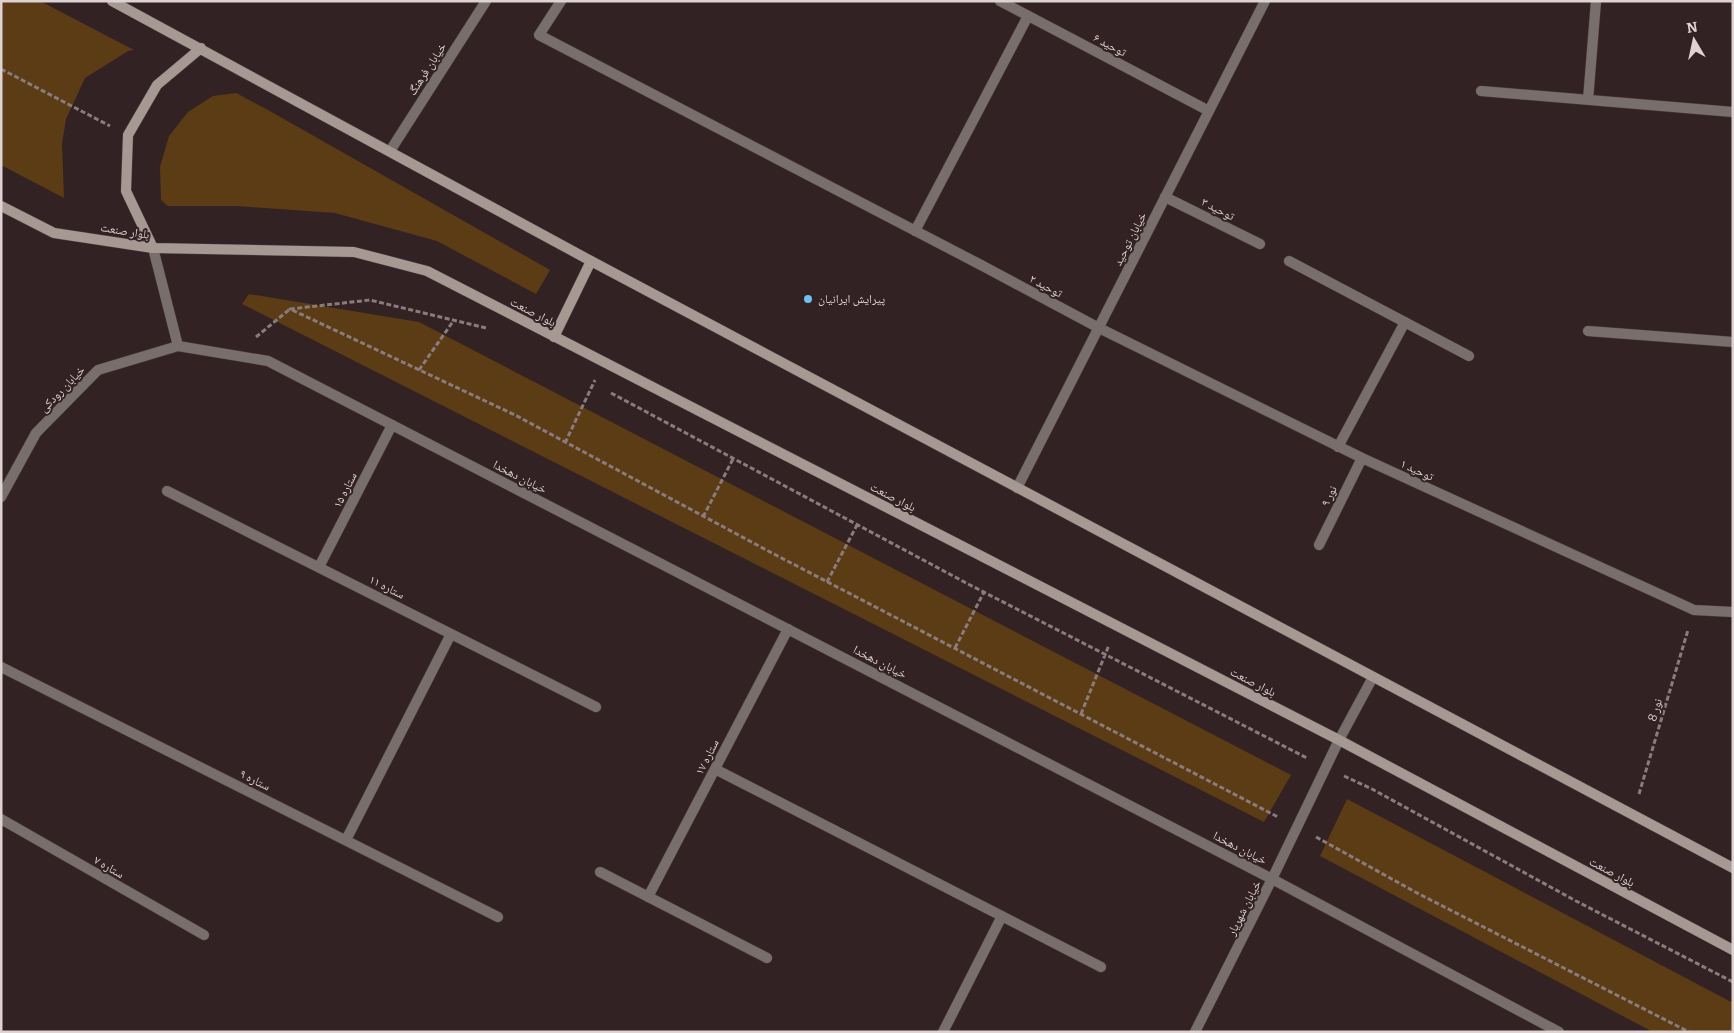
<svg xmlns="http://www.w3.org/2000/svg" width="1734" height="1033" font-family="Bitter,'Noto Naskh Arabic',serif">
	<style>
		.green { fill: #5c3c15 }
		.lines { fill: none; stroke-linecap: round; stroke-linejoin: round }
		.service-casing { stroke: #4e3e3f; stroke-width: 11 }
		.minor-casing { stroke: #4e3e3f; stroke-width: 11 }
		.tertiary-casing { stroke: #4e3e3f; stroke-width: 11 }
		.secondary-casing { stroke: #4e3e3f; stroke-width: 11 }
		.path { stroke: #8a7b7c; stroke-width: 3; stroke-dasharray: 5 2.5; stroke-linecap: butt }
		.service { stroke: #786f6c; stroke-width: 10 }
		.minor { stroke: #786f6c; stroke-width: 10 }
		.tertiary { stroke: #786f6c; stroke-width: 10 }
		.secondary { stroke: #a69893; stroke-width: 10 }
		.poi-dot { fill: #6ec2f3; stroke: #332223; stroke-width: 2 }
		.labels { text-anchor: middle; stroke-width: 4; stroke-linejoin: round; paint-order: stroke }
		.street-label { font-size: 12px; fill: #ded2d3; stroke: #332223 }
		.poi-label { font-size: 12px; fill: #ded2d3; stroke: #332223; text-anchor: start }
	</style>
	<rect width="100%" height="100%" fill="#332223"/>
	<path class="green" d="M1 1H40L134 50 128 51 85 78 66 119 62 144 64 198 1 165Z
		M236 93 268 110 550 270 536 294 437 241 335 213 236 206H168L161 200 160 167 169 136 188 112 213 96Z
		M249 294 419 322 1291 775 1264 822 242 304Z
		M1347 799 1733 1003V1032H1653L1320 856Z"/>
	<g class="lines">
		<g class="service-casing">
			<path id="service" d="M1165 197 1260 244
				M981 265 1099 328"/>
		</g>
		<g class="minor-casing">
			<path id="minor" d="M561 1 539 35 981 265
				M1000 1 1209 111
				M1481 91 1733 112
				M1588 100 1596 1
				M915 231 1028 16
				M1289 261 1469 356
				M1099 328 1362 458 1694 610 1733 612
				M1588 331 1733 342
				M1338 447 1405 322
				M1017 488 1265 1
				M167 491 596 707
				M1319 545 1362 458
				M319 567 392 425
				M1 667 498 917
				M715 769 1101 967
				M1 819 204 935
				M346 840 451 634
				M600 872 767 958
				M648 897 788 629
				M943 1032 1002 916"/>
		</g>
		<g class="tertiary-casing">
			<path id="tertiary" d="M390 151 486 1
				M153 248 178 346
				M1 497 36 433 98 370 178 346 268 361 1272 879 1559 1032
				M1195 1032 1272 879 1339 740 1373 677"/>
		</g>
		<g class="secondary-casing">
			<path id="secondary" d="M112 1 591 261 1733 868
				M1 206 54 233 153 248 354 252 427 271 1339 740 1733 950
				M153 248 126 191 128 135 157 85 201 48
				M554 337 591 261"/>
		</g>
		<path class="path" d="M1 69 110 126
			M486 328 370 300 290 309 515 415 772 553 1278 817
			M256 337 290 309
			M419 370 454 320
			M611 393 970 585 1307 758
			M565 443 595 380
			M703 517 734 457
			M827 582 857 525
			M955 648 984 592
			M1081 714 1109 645
			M1344 776 1372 789 1576 901 1733 982
			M1639 794 1688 630
			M1316 837 1419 894 1689 1032"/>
		<use href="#service" class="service"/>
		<use href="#minor" class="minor"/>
		<use href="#tertiary" class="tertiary"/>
		<use href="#secondary" class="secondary"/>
	</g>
	<circle class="poi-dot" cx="808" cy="299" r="5"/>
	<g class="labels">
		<g class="street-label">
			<text transform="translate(1110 45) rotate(28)" y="4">توحید ۶</text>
			<text transform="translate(427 69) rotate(-57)" y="4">خیابان فرهنگ</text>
			<text transform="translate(1218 209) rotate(27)" y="4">توحید ۳</text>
			<text transform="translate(125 231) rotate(9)" y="4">بلوار صنعت</text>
			<text transform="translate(1130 239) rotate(-63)" y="4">خیابان توحید</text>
			<text transform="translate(1046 286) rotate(28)" y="4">توحید ۲</text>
			<text transform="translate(533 312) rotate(27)" y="4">بلوار صنعت</text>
			<text transform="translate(62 389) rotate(-46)" y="4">خیابان رودکی</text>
			<text transform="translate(1417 470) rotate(25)" y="4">توحید ۱</text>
			<text transform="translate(520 477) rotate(27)" y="4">خیابان دهخدا</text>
			<text transform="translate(345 490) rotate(-63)" y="4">ستاره ۱۵</text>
			<text transform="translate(1329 496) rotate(-64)" y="4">نور ۹</text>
			<text transform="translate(893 497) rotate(27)" y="4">بلوار صنعت</text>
			<text transform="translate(387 587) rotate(27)" y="4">ستاره ۱۱</text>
			<text transform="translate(880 662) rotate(27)" y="4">خیابان دهخدا</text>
			<text transform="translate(1253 682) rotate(27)" y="4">بلوار صنعت</text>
			<text transform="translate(1655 710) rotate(-73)" y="4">نور 8</text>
			<text transform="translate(707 757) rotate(-63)" y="4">ستاره ۱۷</text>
			<text transform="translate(255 780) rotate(27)" y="4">ستاره ۹</text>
			<text transform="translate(1240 848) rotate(27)" y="4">خیابان دهخدا</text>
			<text transform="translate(109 867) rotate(30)" y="4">ستاره ۷</text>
			<text transform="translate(1612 872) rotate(28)" y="4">بلوار صنعت</text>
			<text transform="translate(1244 908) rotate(-63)" y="4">خیابان شهریار</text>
		</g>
		<g class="poi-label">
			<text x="818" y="303">پیرایش ایرانیان</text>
		</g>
	</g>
	<rect width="1734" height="1033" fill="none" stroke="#ded2d3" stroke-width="5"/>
	<g transform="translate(1694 40) rotate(351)" stroke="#332223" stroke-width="4" paint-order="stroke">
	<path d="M0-4L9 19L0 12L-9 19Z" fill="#ded2d3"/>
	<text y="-8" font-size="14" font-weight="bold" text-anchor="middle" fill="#ded2d3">N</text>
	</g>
</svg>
